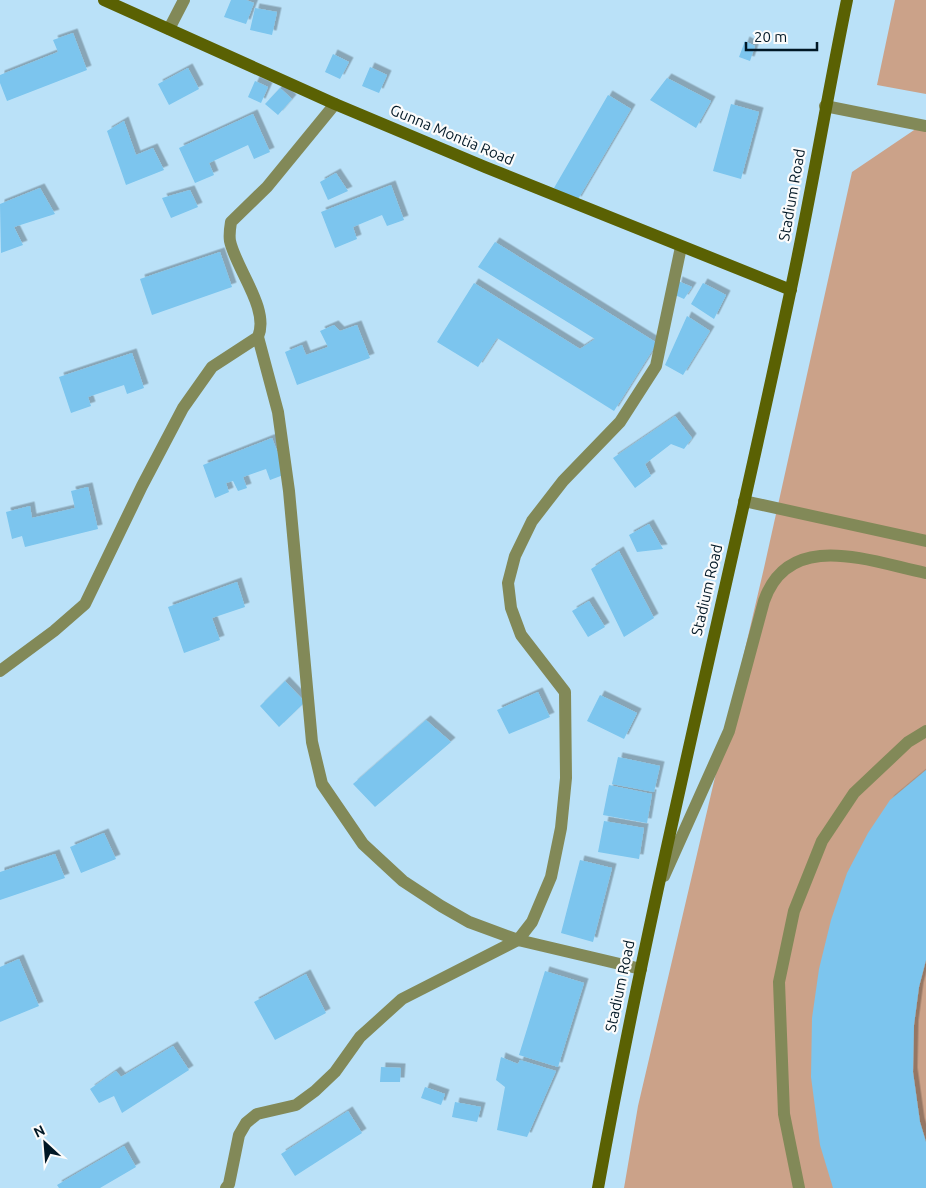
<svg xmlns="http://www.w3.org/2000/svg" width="926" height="1188" font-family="Ubuntu,sans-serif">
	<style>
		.green { fill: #cba289 }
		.building { fill: #7bc5ee; filter: url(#shadow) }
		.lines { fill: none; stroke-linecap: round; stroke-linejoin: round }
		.lane { stroke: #828958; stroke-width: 12 }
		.street { stroke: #828958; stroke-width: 12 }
		.secondary { stroke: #5a6103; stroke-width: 12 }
		.labels { text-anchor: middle; stroke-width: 4.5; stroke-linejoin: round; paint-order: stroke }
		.street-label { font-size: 15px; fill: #001725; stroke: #fbfbfb }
	</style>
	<defs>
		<filter id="shadow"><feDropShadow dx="4.5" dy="-4.5" stdDeviation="0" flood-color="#0004"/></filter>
	</defs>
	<rect width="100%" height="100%" fill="#bae1f8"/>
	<path class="green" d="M895 0H926V94L877 85Z
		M926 122V1188H624L638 1106 764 568 852 172Z"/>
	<path class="building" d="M231 0H246L254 3 246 24 224 17Z
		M255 8 277 12 272 35 250 30Z
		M73 33 87 70 7 101 0 83V75L58 52 53 40Z
		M745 41 755 46 750 61 739 57Z
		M333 54 349 62 340 79 325 72Z
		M370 67 387 75 379 93 362 86Z
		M188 68 199 89 169 105 158 84Z
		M667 78 711 101 696 128 650 100Z
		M255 81 268 87 261 103 248 97Z
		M280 88 292 99 278 115 265 104Z
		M608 95 631 109 577 201 554 188Z
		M731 104 759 112 741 179 713 171Z
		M253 114 270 152 254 159 248 145 209 163 214 175 195 183 179 148Z
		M124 121 136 155 153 148 164 170 126 185 107 131Z
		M336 173 348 191 328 200 320 182Z
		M391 185 404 220 387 226 382 215 353 227 357 239 335 248 321 212Z
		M40 188 55 214 14 227 23 245 1 253 0 204Z
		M190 190 198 207 171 218 162 198Z
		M495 242 657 343 614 411 497 338 478 367 437 342 474 283 580 349 595 339 478 267Z
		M220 252 232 287 152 315 140 279Z
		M678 281 692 287 684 299 675 295Z
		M703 283 726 295 714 319 691 304Z
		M687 316 710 331 683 375 665 365Z
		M334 325 340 331 357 325 370 358 297 385 285 352 302 345 306 355 328 347 320 331Z
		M132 353 144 388 127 394 124 385 88 397 91 406 71 413 59 377Z
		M675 416 692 438 684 449 671 444 645 464 651 476 635 488 613 458Z
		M272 438 286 474 270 480 266 469 243 477 247 488 238 491 233 481 226 483 229 492 215 498 203 465Z
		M88 487 98 529 25 547 22 536 12 539 6 512 30 506 32 518 75 508 71 491Z
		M649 524 663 549 637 552 629 535Z
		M619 551 654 618 624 637 591 569Z
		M237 582 245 607 212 618 220 640 184 653 168 607Z
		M589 601 605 627 588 637 572 611Z
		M285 681 305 702 279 727 260 706Z
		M538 692 550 717 509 734 497 710Z
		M600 695 637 713 624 739 587 721Z
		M426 720 451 742 375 807 353 784Z
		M618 757 660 766 654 792 612 784Z
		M926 770V960L919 987 914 1025 913 1072 920 1122 926 1142V1188H833L820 1145 811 1077 812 1018 819 969 831 920 847 873 868 833 890 800Z
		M609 785 652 794 647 823 603 815Z
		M604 821 644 828 639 859 598 852Z
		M104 833 116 859 81 873 70 847Z
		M55 854 65 878 0 900V872Z
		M580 860 612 868 593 942 561 933Z
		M19 959 39 1006 0 1022V967Z
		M545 971 584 983 558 1067 519 1055Z
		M306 974 326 1013 275 1040 254 1002Z
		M173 1046 189 1070 122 1113 114 1096 99 1103 90 1089 116 1071 121 1077Z
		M501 1057 518 1064 520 1060 556 1071 527 1137 497 1130 505 1087 496 1080Z
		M381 1067 401 1068 400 1082H380Z
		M425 1087 445 1094 441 1105 421 1098Z
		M455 1102 481 1107 477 1122 452 1117Z
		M348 1111 362 1133 295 1176 281 1154Z
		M124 1146 136 1167 100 1188H59L57 1185Z"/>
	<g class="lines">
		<path class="lane" d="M825 106 926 126
			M744 501 926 541
			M664 876 729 731 764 601C789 528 871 562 926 573
			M799 1188 784 1114 779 982 794 911 822 841 854 793 908 742 926 731"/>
		<path class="street" d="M169 29 184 0
			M258 337 278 412 289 491 312 742 322 784 363 844 403 881 441 906 469 922 518 940 641 969
			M0 671 54 631 85 604 142 486 183 408 212 367 258 337C270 309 236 269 230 241 229 235 230 228 231 222L267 187 335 104
			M226 1188 229 1184 239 1135 246 1123 257 1114 296 1105 315 1091 335 1072 360 1037 402 999 518 940 532 922 551 877 561 828 566 778 565 692 521 635 511 608 508 583 515 556 532 521 563 481 620 422 656 366 681 247"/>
		<path class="secondary" d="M104 0 335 104 485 167 791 290
			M598 1188C652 888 727 592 790 293 811 196 827 97 847 0"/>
	</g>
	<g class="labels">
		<g class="street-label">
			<text transform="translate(452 135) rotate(23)" y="5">Gunna Montia Road</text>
			<text transform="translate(792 195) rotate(-80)" y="5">Stadium Road</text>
			<text transform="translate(707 590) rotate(-77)" y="5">Stadium Road</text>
			<text transform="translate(620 986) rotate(-78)" y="5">Stadium Road</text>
		</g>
	</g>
	<g transform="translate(45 1143) rotate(334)" stroke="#fbfbfb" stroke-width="4" paint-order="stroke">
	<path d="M0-4L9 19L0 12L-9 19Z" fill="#001725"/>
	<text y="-8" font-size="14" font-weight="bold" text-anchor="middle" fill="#001725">N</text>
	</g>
	<path d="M746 42v8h71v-8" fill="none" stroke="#001725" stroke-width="2.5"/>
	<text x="754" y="42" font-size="15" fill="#001725" stroke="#fbfbfb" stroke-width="4" paint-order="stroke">20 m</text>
</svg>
